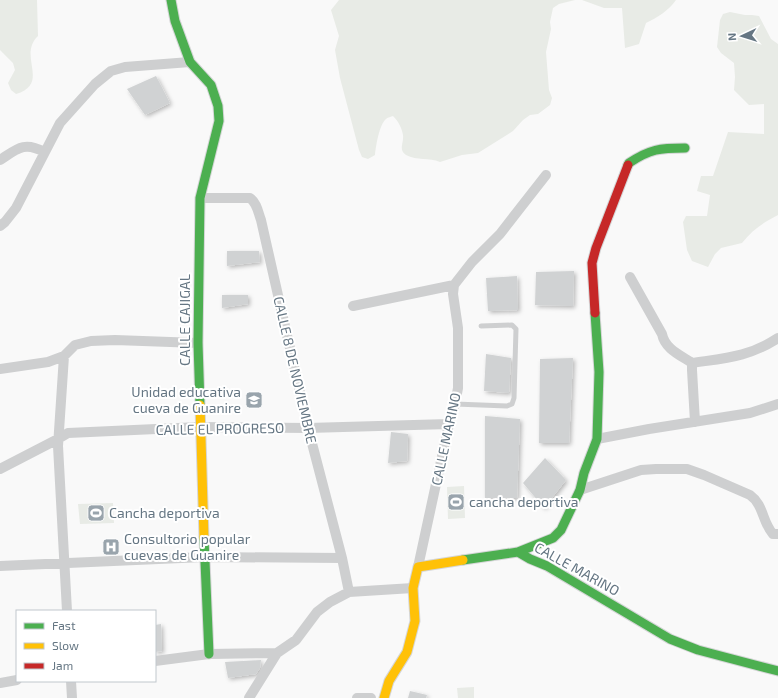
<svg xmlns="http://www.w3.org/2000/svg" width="778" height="698" font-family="'Exo 2',sans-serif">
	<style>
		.green { fill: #e8ebe6 }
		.building { fill: #d0d2d3; filter: url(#shadow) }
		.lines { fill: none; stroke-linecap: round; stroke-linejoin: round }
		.fast-casing { stroke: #d5d6d7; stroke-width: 11 }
		.slow-casing { stroke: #d5d6d7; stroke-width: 11 }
		.jam-casing { stroke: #d5d6d7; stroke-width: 11 }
		.lane { stroke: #cecfd0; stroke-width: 5 }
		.street { stroke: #cecfd0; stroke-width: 10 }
		.fast { stroke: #4caf50; stroke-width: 9 }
		.slow { stroke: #ffc107; stroke-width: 9 }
		.jam { stroke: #c62828; stroke-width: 9 }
		.labels { text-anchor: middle; stroke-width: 4; stroke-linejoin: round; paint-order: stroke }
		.street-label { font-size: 14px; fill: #657683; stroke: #fff }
		.poi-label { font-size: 14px; fill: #657683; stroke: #fff; text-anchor: start }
	</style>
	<defs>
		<filter id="shadow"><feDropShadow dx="2" dy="2" stdDeviation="2" flood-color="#0004"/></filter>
	</defs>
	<rect width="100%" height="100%" fill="#f9f9f9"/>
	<path class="green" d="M0 0H37L38 36C17 56 51 83 16 94L11 90 8 83 15 70 13 63 0 50Z
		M339 0H575L559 4 553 8 550 22 551 29 546 52 549 90 552 98 550 105 538 114 530 115 523 120 513 131 478 153 462 155 440 162C429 157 417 161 406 155 398 150 404 143 403 135 402 128 398 121 393 116 391 117 388 117 386 119 379 125 376 146 375 155L368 159 362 157 359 150 340 78 335 50 339 36 331 10Z
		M582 0H678H676C668 11 658 17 646 23L639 44 625 48 622 8H604Z
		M730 12 745 15H752L759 16 771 39 778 44V215C764 222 752 230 742 243L721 248 715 254 708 267 692 261 687 250 683 222 686 216H707L710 195 697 191 701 176H713L728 132 764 134V104L749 105 734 90 735 77 734 63 721 53 717 47 720 20 723 14Z
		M464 486 465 518 448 519 447 487Z
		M113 503 114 523 80 524 78 504Z
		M474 687V698H458L457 688Z"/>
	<path class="building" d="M156 76 170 103 145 115 127 89Z
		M227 251H259L260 262 227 266Z
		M574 271 573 306 535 305 536 272Z
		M517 276 518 310 488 311 486 278Z
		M222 295H248V304L222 308Z
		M486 354 511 358 509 393 484 391Z
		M573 358 569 443H539L540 359Z
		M485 416 520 419 517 498H485Z
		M391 432 408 434 407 461 388 463Z
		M545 458 566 480 544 508 523 483Z
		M161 624 162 651 155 652V625Z
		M261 660 260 668 256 674 228 678 225 662Z
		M410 691 427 695 426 698H408Z"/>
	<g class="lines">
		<g class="fast-casing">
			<path id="fast" d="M171 0 175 21 190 62 211 85 218 106 219 121 200 198 198 343 200 405
				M628 165 629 163C650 149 660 148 685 148
				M204 538 209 654
				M518 552 553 538 561 530 580 490 584 473 597 439 599 372 595 313
				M463 560 518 552 530 559 547 566 670 639 698 650 778 671"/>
		</g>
		<g class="slow-casing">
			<path id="slow" d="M200 405 204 538
				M384 698 389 681 407 652 415 621 413 588 418 567 463 560"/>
		</g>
		<g class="jam-casing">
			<path id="jam" d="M595 313 592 263 596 248 628 165"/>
		</g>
		<path class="lane" d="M455 404 507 406 512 404 514 398 516 329 512 325 481 326"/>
		<path class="street" d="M0 160C17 149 24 141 44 152
			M200 198H250C257 203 258 212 261 220L308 428 342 558 349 592
			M0 226 5 222 16 208 60 123 95 84 111 71 125 67 190 62
			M630 277 662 334C665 349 680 355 692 363
			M353 306 454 285
			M64 356 58 446 67 611
			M0 369 48 362 64 356 75 345 91 341 115 340 198 343
			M695 422 692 370V363C725 358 749 357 778 338
			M597 439 649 429 750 413 778 404
			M0 469 58 439 68 433 200 427 308 428 449 424
			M580 490 641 470 656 469H687L704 475 750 495C764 505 762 522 773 534H778
			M0 566 204 557 342 558
			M418 567 449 424 455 404 458 388V328L453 294 454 285 472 262 500 234 546 175
			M155 661 209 654 277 653 296 640 317 612 330 602 349 592 413 588
			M71 681 72 698
			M0 683 17 680
			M249 698 277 653
			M357 698H371"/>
		<use href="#fast" class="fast"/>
		<use href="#slow" class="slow"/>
		<use href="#jam" class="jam"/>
	</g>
	<defs>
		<g id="school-square" transform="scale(0.9)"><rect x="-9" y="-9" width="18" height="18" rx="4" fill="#99a4ac" stroke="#fff"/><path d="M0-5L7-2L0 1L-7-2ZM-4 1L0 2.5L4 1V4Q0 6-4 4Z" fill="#fff"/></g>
		<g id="stadium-square" transform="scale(0.9)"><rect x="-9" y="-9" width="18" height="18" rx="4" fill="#99a4ac" stroke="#fff"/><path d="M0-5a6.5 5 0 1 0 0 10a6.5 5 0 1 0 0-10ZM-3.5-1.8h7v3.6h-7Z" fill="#fff"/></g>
		<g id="hospital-square" transform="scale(0.9)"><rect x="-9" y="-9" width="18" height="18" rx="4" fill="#99a4ac" stroke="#fff"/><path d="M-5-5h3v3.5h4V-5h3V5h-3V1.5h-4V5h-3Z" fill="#fff"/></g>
	</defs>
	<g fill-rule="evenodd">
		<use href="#school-square" x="254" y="400"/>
		<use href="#stadium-square" x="456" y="502"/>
		<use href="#stadium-square" x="96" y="513"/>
		<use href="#hospital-square" x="111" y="547"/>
	</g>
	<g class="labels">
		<g class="street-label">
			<text transform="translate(185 320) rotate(-90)" y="5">CALLE CAJIGAL</text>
			<text transform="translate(295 370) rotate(77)" y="5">CALLE 8 DE NOVIEMBRE</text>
			<text transform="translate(220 429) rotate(-1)" y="5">CALLE EL PROGRESO</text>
			<text transform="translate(446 439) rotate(-78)" y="5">CALLE MARINO</text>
			<text transform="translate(577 569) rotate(29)" y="5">CALLE MARINO</text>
		</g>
		<g class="poi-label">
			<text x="241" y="397" text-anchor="end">Unidad educativa<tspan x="241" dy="16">cueva de Guanire</tspan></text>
			<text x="469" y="507">cancha deportiva</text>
			<text x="109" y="518">Cancha deportiva</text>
			<text x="124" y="544">Consultorio popular<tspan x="124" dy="16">cuevas de Guanire</tspan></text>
		</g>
	</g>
	<rect x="16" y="610" width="140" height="72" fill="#ffffff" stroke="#c1c8cd"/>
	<rect x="24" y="623" width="20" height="6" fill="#4caf50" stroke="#c1c8cd"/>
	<text x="52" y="630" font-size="12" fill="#657683">Fast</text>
	<rect x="24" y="643" width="20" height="6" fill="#ffc107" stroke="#c1c8cd"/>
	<text x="52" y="650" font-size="12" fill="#657683">Slow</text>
	<rect x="24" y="663" width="20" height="6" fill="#c62828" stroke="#c1c8cd"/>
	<text x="52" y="670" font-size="12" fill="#657683">Jam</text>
	<g transform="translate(742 36) rotate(266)" stroke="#ffffff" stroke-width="3" paint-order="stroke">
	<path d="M0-3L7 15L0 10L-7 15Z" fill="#657683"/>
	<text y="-6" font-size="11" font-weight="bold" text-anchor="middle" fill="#657683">N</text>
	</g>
</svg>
